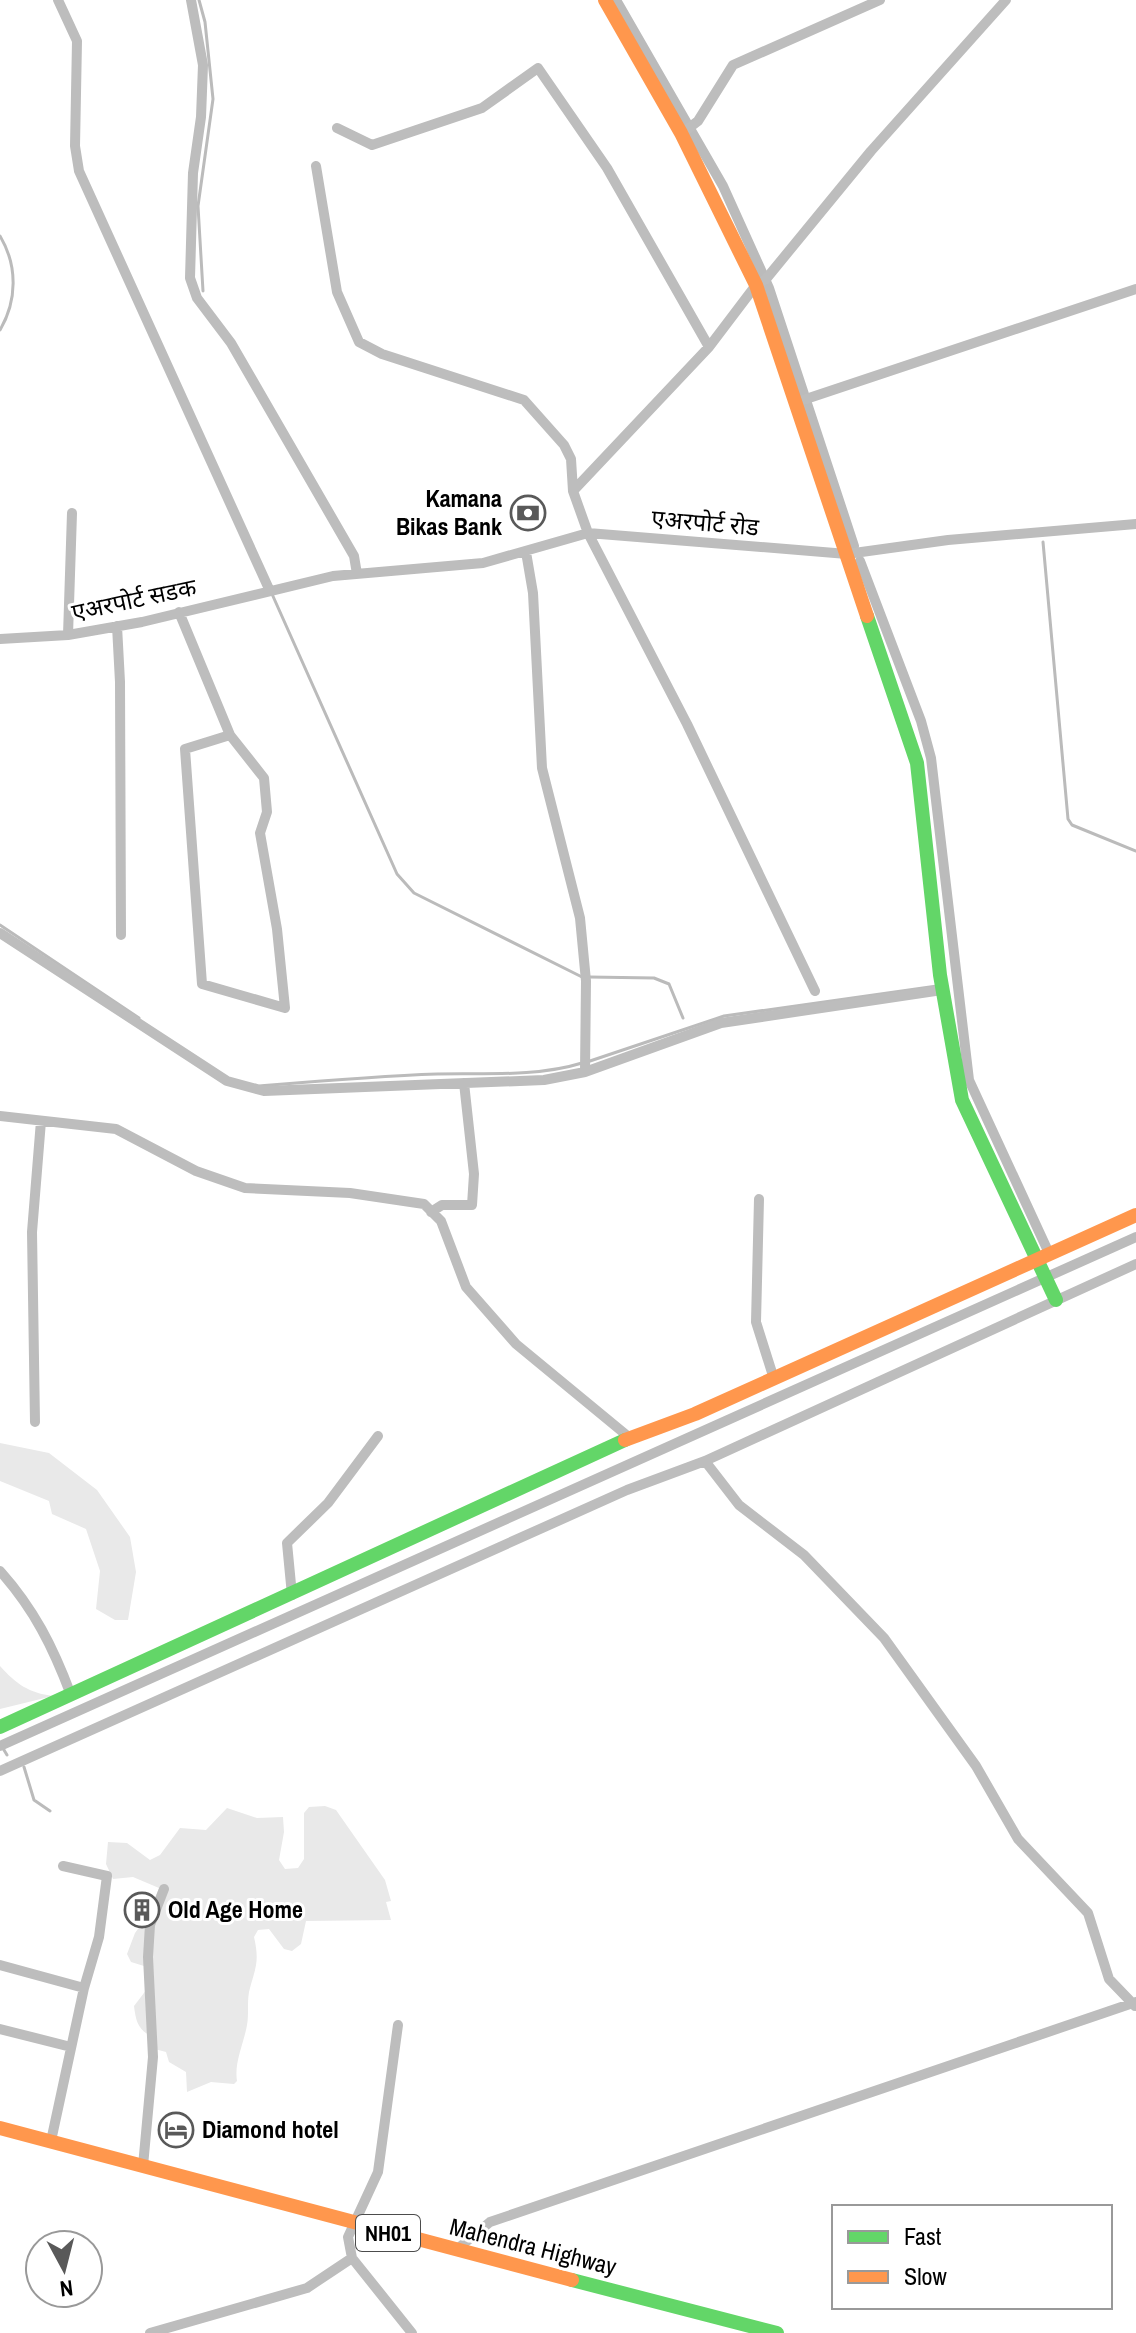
<svg xmlns="http://www.w3.org/2000/svg" width="1136" height="2333" font-family="'Archivo Narrow','Noto Sans Devanagari',sans-serif">
	<style>
		.green { fill: #e9e9e9 }
		.lines { fill: none; stroke-linecap: round; stroke-linejoin: round }
		.stream { stroke: #bbb; stroke-width: 3 }
		.canal { stroke: #bbb; stroke-width: 10 }
		.street { stroke: #bdbdbd; stroke-width: 10 }
		.fast { stroke: #63d668; stroke-width: 14 }
		.slow { stroke: #ff974d; stroke-width: 14 }
		.labels { text-anchor: middle; stroke-width: 6; stroke-linejoin: round; paint-order: stroke }
		.shield { fill: #fff; stroke: #4c4c4c; stroke-width: 2 }
		.shield-label { font-size: 22px; font-weight: bold; fill: #000 }
		.poi-label { font-size: 24px; font-weight: bold; fill: #000; stroke: #fff; text-anchor: start }
		.street-label { font-size: 24px; fill: #000; stroke: #fff }
	</style>
	<rect width="100%" height="100%" fill="#fff"/>
	<path class="green" d="M0 1443 49 1453 97 1490 130 1537 136 1572 128 1620H115L96 1609 100 1571 86 1529 52 1514 49 1501 0 1481Z
		M0 1666C16 1684 29 1693 53 1696L0 1709Z
		M325 1806 336 1810 385 1880 391 1901 386 1902 391 1920 306 1921 301 1944 292 1951 284 1949 269 1929 258 1930 254 1937C260 1963 255 1968 249 1992 247 2003 249 2014 247 2025 244 2043 234 2062 237 2081L234 2084 211 2082 187 2092 186 2072 169 2062 166 2052 151 2048 152 2037C138 2029 136 2022 134 2006L147 1989 144 1966 131 1962 127 1954 135 1933 154 1907 150 1910 159 1888 133 1877 113 1879 106 1864 108 1842 127 1843 150 1860 160 1855 180 1828 206 1830 227 1808 257 1818 283 1817 284 1832 279 1860 285 1869 298 1868 304 1859V1813L309 1807Z"/>
	<g class="lines">
		<path class="stream" d="M199 0 205 22 213 99 198 206 203 291
			M0 236C18 266 17 301 0 330
			M1043 542 1068 819 1072 825 1136 851
			M272 594 397 874 414 893 582 977
			M0 925 139 1018
			M589 977 654 978 669 984 683 1018
			M590 1061 724 1016 937 986
			M260 1086C319 1081 377 1076 437 1074 484 1073 537 1077 582 1063
			M1 1745 7 1755
			M24 1767 34 1800 50 1811"/>
		<path class="canal" d="M616 0 723 186 769 288 854 546
			M860 561 921 721 931 758 969 1080 1048 1251
			M0 1746 1136 1237"/>
		<path class="street" d="M58 0 77 41 75 146 79 171 269 589
			M191 0 203 65 201 117 193 173 190 278 197 298 231 343 354 556 357 574
			M337 128 372 145 482 108 538 68 607 168 709 347
			M685 131 698 121 733 65 880 0
			M316 166 337 292 359 342 382 354 524 400 564 445 571 459 573 491
			M800 401 1136 289
			M526 552 533 593 542 768 580 918 586 981 585 1072
			M179 612 230 735 264 778 267 812 260 833 277 929 285 1008 202 984 185 749 230 735
			M117 626 120 682 121 935
			M68 635 72 513
			M0 639 68 635 142 622 333 576 483 563 588 533 847 554 948 540 1136 524
			M0 933 227 1081 264 1091 544 1080 585 1072 721 1023 942 990
			M815 991 687 724 588 533 573 491 709 347 756 285 766 279 871 151 1006 0
			M0 1116 116 1129 196 1171 245 1188 350 1193 424 1204 441 1221 466 1287 516 1344 630 1438
			M759 1199 756 1322 774 1379
			M431 1212 442 1205H472L474 1174 464 1083
			M35 1422 32 1232 41 1121
			M705 1461 739 1505 804 1555 884 1638 976 1766 1018 1839 1088 1913 1109 1979 1135 2006
			M0 1571C34 1609 53 1647 71 1695
			M292 1595 287 1543 328 1503 378 1436
			M0 1771 627 1490 705 1461 1136 1264
			M0 1965 84 1988
			M398 2025 378 2172 348 2237 352 2258 412 2333
			M0 2029 71 2047
			M51 2141 84 1988 99 1937 107 1876 63 1866
			M143 2166 153 2057 148 1957 150 1925 164 1889
			M456 2250 490 2222 1136 2002
			M150 2333 307 2288 352 2258"/>
		<path class="fast" d="M867 616 917 763 940 975 962 1100 1056 1300
			M0 1727 625 1440
			M572 2280 777 2333"/>
		<path class="slow" d="M605 0 681 133 756 285 867 616
			M625 1440 695 1414 1136 1215
			M0 2128 572 2280"/>
	</g>
	<defs>
		<g id="bank-ring" transform="scale(1.8)"><circle r="9.5" fill="#fff" stroke="#595959" stroke-width="1.5"/><path d="M-6-4H6V4H-6ZM0-2.3a2.3 2.3 0 1 0 0 4.6a2.3 2.3 0 1 0 0-4.6Z" fill="#595959"/></g>
		<g id="building-ring" transform="scale(1.8)"><circle r="9.5" fill="#fff" stroke="#595959" stroke-width="1.5"/><path d="M-4-6H4V6H1V3H-1V6H-4ZM-2.5-4.3h1.7v1.8h-1.7ZM.8-4.3h1.7v1.8H.8ZM-2.5-1h1.7V.8h-1.7ZM.8-1h1.7V.8H.8Z" fill="#595959"/></g>
		<g id="hotel-ring" transform="scale(1.8)"><circle r="9.5" fill="#fff" stroke="#595959" stroke-width="1.5"/><path d="M-6-4.5h1.5V1H6V5H4.5V3h-9V5H-6ZM-4 0a1.8 1.8 0 1 1 3.6 0ZM.5 0V-2.5h3Q6-2.5 6 0Z" fill="#595959"/></g>
	</defs>
	<g fill-rule="evenodd">
		<use href="#bank-ring" x="528" y="513"/>
		<use href="#building-ring" x="142" y="1910"/>
		<use href="#hotel-ring" x="176" y="2130"/>
	</g>
	<g class="labels">
		<rect class="shield" x="356" y="2215" width="64" height="36" rx="6"/>
		<g class="shield-label">
			<text x="388" y="2241">NH01</text>
		</g>
		<g class="poi-label">
			<text x="502" y="507" text-anchor="end">Kamana<tspan x="502" dy="28">Bikas Bank</tspan></text>
			<text x="168" y="1918">Old Age Home</text>
			<text x="202" y="2138">Diamond hotel</text>
		</g>
		<g class="street-label">
			<text transform="translate(705 523) rotate(5)" y="8">एअरपोर्ट रोड</text>
			<text transform="translate(134 600) rotate(-12)" y="8">एअरपोर्ट सडक</text>
			<text transform="translate(533 2247) rotate(14)" y="8">Mahendra Highway</text>
		</g>
	</g>
	<rect x="832" y="2205" width="280" height="104" fill="#ffffff" stroke="#999999" stroke-width="2"/>
	<rect x="848" y="2231" width="40" height="12" fill="#63d668" stroke="#999999" stroke-width="2"/>
	<text x="904" y="2245" font-size="24" fill="#000000">Fast</text>
	<rect x="848" y="2271" width="40" height="12" fill="#ff974d" stroke="#999999" stroke-width="2"/>
	<text x="904" y="2285" font-size="24" fill="#000000">Slow</text>
	<g transform="translate(64 2269) rotate(173)"><circle r="38" fill="#ffffff" stroke="#999999" stroke-width="2"/>
	<path d="M0-6L14 30L0 20L-14 30Z" fill="#595959"/>
	<text y="-12" font-size="22" font-weight="bold" text-anchor="middle" fill="#000000">N</text>
	</g>
</svg>
